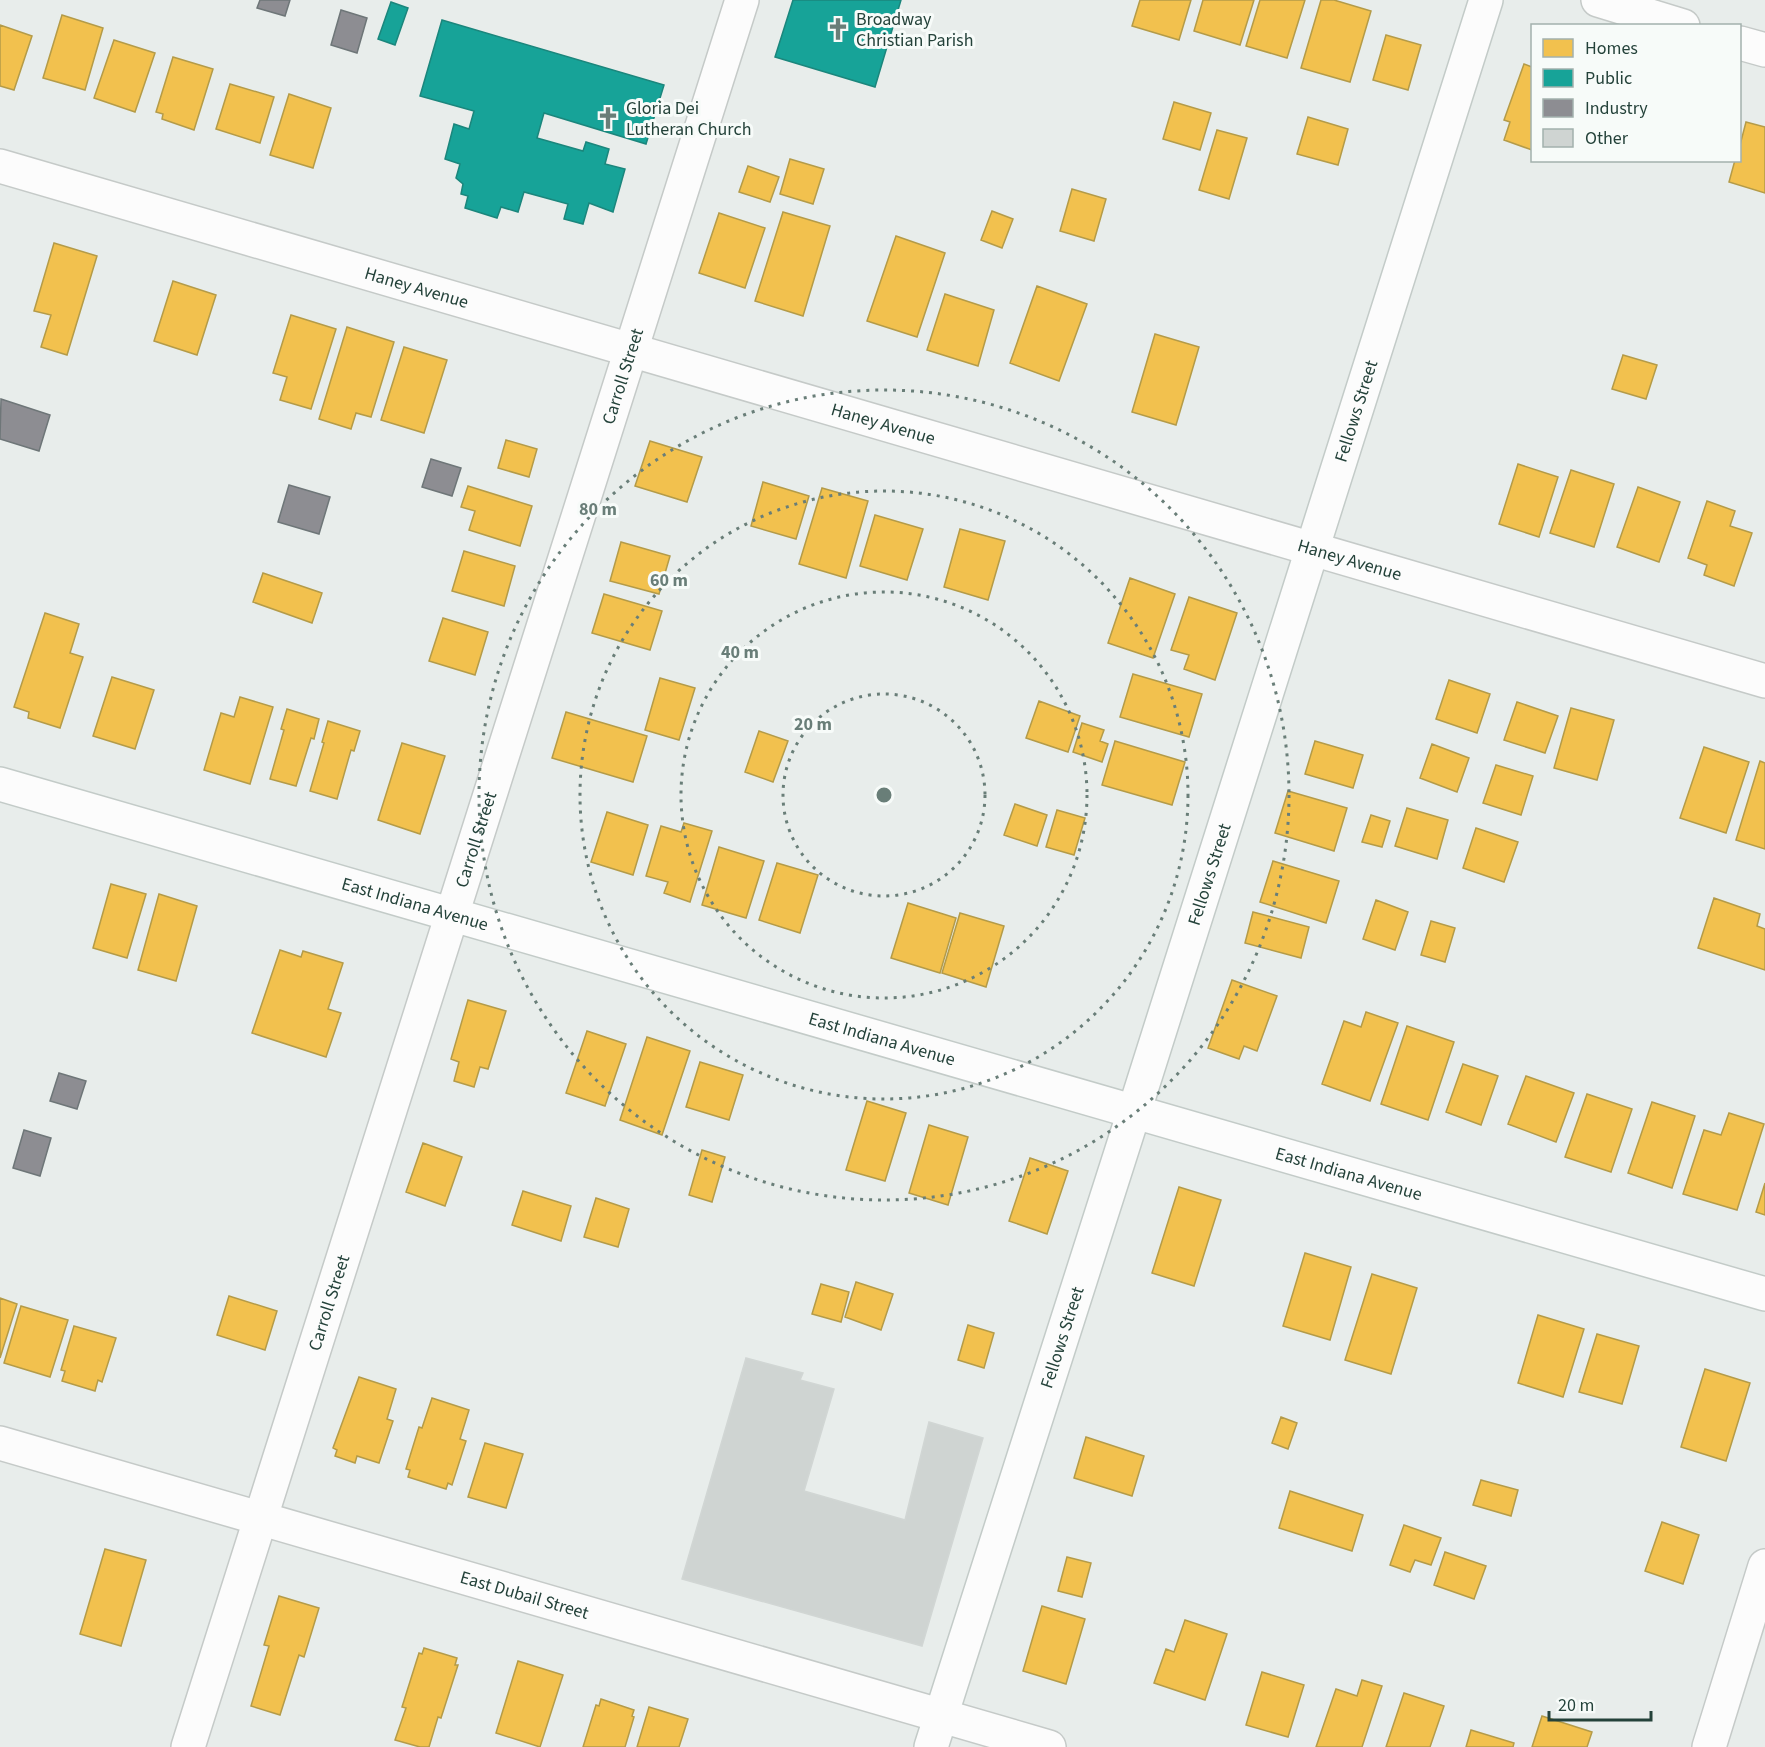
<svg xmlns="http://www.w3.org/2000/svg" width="1765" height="1747" font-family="'Source Sans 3',sans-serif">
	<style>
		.homes { fill: #f2c14e; stroke: #b49b48; stroke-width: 1.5 }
		.public { fill: #17a398; stroke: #1b867c; stroke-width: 1.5 }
		.industry { fill: #8d8d92; stroke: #6e7678; stroke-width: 1.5 }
		.building { fill: #cfd4d2; stroke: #d1d6d4; stroke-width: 1.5 }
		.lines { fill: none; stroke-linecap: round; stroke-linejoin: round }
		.street-casing { stroke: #c5cac8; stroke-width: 36 }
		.secondary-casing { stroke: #c3cbc8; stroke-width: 36 }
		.street { stroke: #fcfcfc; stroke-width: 33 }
		.secondary { stroke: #fcfcfc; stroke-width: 33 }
		.ring { fill: none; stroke: #697e78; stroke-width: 3; stroke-dasharray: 3 6 }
		.labels { text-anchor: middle; stroke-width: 6; stroke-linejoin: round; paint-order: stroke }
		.poi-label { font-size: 18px; fill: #24423a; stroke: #f7fbf9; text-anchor: start }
		.street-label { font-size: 18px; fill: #24423a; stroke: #f7fbf9 }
		.centre { fill: #697e78; stroke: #f7fbf9; stroke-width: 3 }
		.ring-label { font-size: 18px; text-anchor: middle; font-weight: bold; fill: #697e78; stroke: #f7fbf9; stroke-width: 6; stroke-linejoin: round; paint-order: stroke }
	</style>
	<rect width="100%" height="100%" fill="#e8edeb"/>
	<path class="homes" d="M1140 0H1191L1179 40 1132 26Z
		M1203 0H1254L1240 45 1194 31Z
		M1260 0H1305L1287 58 1246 46Z
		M1321 0H1334L1371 11 1350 82 1301 68Z
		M62 15 103 28 85 90 43 78Z
		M0 25 32 36 14 90 0 86Z
		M1386 35 1421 45 1408 90 1373 80Z
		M114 40 155 53 135 112 94 98Z
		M173 57 213 69 194 130 162 119 163 114 156 112Z
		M1524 64 1532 67V150L1504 140 1510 122 1504 120Z
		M230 84 274 97 260 143 216 129Z
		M289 94 331 108 313 168 270 155Z
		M1174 102 1211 113 1200 150 1163 139Z
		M1308 117 1348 129 1338 165 1297 154Z
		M1746 122 1765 127V193L1729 182 1735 160H1740V145Z
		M1217 130 1247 138 1229 199 1199 190Z
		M790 159 824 169 813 204 780 194Z
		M748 166 779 177 770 202 739 192Z
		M1072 189 1106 199 1094 241 1060 231Z
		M992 211 1013 219 1002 248 981 240Z
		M783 212 830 226 803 316 755 301Z
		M719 213 765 228 745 288 699 273Z
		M896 236 945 253 917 337 867 321Z
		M54 243 97 256 67 355 41 347 51 315 34 311Z
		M173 281 216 295 197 355 154 341Z
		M1037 286 1087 304 1059 381 1010 363Z
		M945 294 994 310 978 366 927 350Z
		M291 315 336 329 311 409 280 400 287 377 273 373Z
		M347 327 394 342 371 417 356 413 351 429 319 419Z
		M1155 334 1199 347 1176 425 1132 412Z
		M404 347 447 360 424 433 381 420Z
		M1623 355 1657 365 1646 399 1612 389Z
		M506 440 537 449 529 477 498 468Z
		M650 441 702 457 687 502 635 486Z
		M1518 464 1558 477 1539 537 1499 524Z
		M1571 470 1614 484 1594 547 1550 533Z
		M763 482 809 496 796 539 751 526Z
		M468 486 532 506 520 546 469 530 475 511 461 507Z
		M1638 487 1680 502 1659 562 1617 547Z
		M822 488 868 501 846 578 799 564Z
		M1707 501 1735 511 1730 526 1752 533 1734 586 1704 575 1707 565 1688 558Z
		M875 515 923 529 907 580 860 566Z
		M960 529 1005 541 988 600 944 587Z
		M621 542 670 556 659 594 610 581Z
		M464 551 515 566 504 606 452 591Z
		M263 573 322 593 312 623 253 602Z
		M1130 578 1175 594 1153 658 1108 643Z
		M604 594 662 611 650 650 592 633Z
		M1189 597 1237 613 1215 680 1184 669 1189 655 1171 650Z
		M45 613 79 624 70 653 83 657 60 728 28 718 29 712 14 707Z
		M443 618 488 632 475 675 429 661Z
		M1133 674 1202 694 1189 737 1120 717Z
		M112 677 154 690 135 749 93 736Z
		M660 678 695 688 679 740 645 730Z
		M1449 680 1490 694 1477 733 1436 719Z
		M240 697 273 707 250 784 204 770 221 713 234 717Z
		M1039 701 1080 716 1068 752 1026 738Z
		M1517 702 1558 716 1545 753 1504 740Z
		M1571 708 1614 720 1597 780 1554 768Z
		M287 709 319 719 314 739 311 738 296 786 270 779 284 730 281 729Z
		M566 712 647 736 633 782 552 758Z
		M328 721 360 731 354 751 351 750 337 799 310 791 324 743 322 742Z
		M1082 723 1104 730 1100 741 1108 744 1102 762 1073 752Z
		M759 731 788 741 773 782 745 772Z
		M1115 741 1185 762 1172 805 1102 785Z
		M1315 741 1363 755 1353 788 1305 774Z
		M402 743 445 756 420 834 378 820Z
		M1432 744 1469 758 1457 792 1420 778Z
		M1704 747 1749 762 1726 833 1680 818Z
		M1760 761 1765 763V849L1736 840Z
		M1496 765 1533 776 1521 815 1483 803Z
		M1288 791 1347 808 1334 851 1275 833Z
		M1015 804 1047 815 1037 846 1004 835Z
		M1407 808 1448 820 1437 859 1395 846Z
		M1057 810 1085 818 1074 855 1046 847Z
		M607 812 648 825 633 875 591 862Z
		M1371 815 1390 821 1382 847 1362 842Z
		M684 823 712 831 690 902 664 893 668 882 646 876 661 826 681 832Z
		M1476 828 1518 842 1504 882 1463 868Z
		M719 847 764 861 746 918 702 905Z
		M1273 861 1339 881 1326 923 1260 902Z
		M777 863 818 875 800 933 759 920Z
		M111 884 146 894 127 958 93 948Z
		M159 894 197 906 176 981 138 970Z
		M1714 898 1760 914 1757 926 1765 929V970L1698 948Z
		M1376 900 1408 912 1395 950 1363 939Z
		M908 903 956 918 940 973 891 958Z
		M1253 912 1309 927 1301 958 1245 943Z
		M960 913 1004 926 986 987 942 973Z
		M1431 921 1455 928 1445 962 1421 955Z
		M280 950 301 957 303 951 343 963 328 1009 341 1013 326 1057 252 1033Z
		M1232 980 1277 996 1257 1051 1244 1046 1239 1059 1208 1048Z
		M468 1000 506 1011 488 1069 480 1067 474 1087 454 1081 459 1062 451 1059Z
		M1366 1012 1398 1023 1370 1101 1322 1084 1344 1021 1361 1027Z
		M1407 1026 1454 1042 1428 1120 1381 1104Z
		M587 1031 626 1044 605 1106 566 1093Z
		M647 1037 690 1051 662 1135 620 1120Z
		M700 1062 743 1075 729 1120 686 1107Z
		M1463 1064 1498 1076 1481 1125 1446 1112Z
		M1526 1076 1574 1093 1556 1142 1508 1124Z
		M1587 1094 1632 1109 1611 1172 1565 1157Z
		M867 1101 906 1113 885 1181 846 1170Z
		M1652 1102 1695 1116 1672 1188 1628 1173Z
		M1729 1113 1764 1124 1737 1210 1683 1194 1704 1130 1721 1135Z
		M929 1125 968 1137 948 1205 909 1193Z
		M423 1143 462 1157 445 1206 406 1192Z
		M702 1150 725 1157 712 1202 689 1195Z
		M1030 1158 1068 1171 1047 1234 1009 1221Z
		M1765 1183V1215L1756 1212Z
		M1179 1187 1221 1200 1194 1286 1152 1273Z
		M523 1191 571 1206 561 1241 512 1225Z
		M596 1198 629 1209 618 1247 584 1237Z
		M1305 1253 1351 1267 1330 1340 1283 1326Z
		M1372 1274 1417 1288 1391 1374 1345 1360Z
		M856 1282 893 1294 881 1330 845 1317Z
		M821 1284 849 1292 841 1322 812 1314Z
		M229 1296 277 1311 265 1350 217 1335Z
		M0 1298 17 1304 0 1358Z
		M21 1306 68 1320 50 1377 4 1363Z
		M1538 1315 1584 1329 1563 1397 1518 1383Z
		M968 1325 994 1333 984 1368 958 1360Z
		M74 1326 116 1338 102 1382 98 1380 95 1391 62 1381 65 1371 61 1370Z
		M1597 1334 1639 1346 1622 1404 1579 1392Z
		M1705 1369 1750 1383 1726 1461 1681 1447Z
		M359 1377 396 1389 387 1419 393 1421 379 1463 357 1456 355 1463 335 1456 337 1450 333 1448Z
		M432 1398 469 1410 460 1439 466 1441 452 1485 448 1483 446 1489 408 1477 410 1470 406 1469 419 1427 422 1428Z
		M1281 1417 1297 1423 1288 1449 1272 1443Z
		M1086 1437 1144 1456 1132 1496 1074 1478Z
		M485 1443 523 1454 506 1508 468 1497Z
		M1481 1480 1518 1490 1511 1516 1473 1505Z
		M1290 1491 1363 1515 1352 1551 1279 1528Z
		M1662 1522 1699 1535 1683 1584 1645 1571Z
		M1404 1525 1441 1538 1431 1565 1415 1560 1410 1572 1390 1565Z
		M105 1549 146 1560 121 1646 80 1634Z
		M1445 1552 1486 1566 1474 1599 1434 1585Z
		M1067 1557 1091 1563 1082 1597 1058 1591Z
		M279 1596 319 1608 304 1657 299 1655 280 1715 251 1706 269 1646 264 1645Z
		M1042 1606 1085 1619 1066 1684 1023 1671Z
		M1185 1620 1227 1634 1205 1700 1154 1683 1166 1649 1174 1652Z
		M424 1648 457 1658 455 1665H458L441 1718 438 1717 429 1747H420L395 1740 406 1708 402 1707 419 1653 422 1654Z
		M518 1661 563 1675 540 1747 496 1733Z
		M1262 1672 1304 1685 1288 1737 1246 1725Z
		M1362 1680 1382 1686 1362 1747H1316L1336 1689 1357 1696Z
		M1404 1693 1444 1706 1430 1747H1386Z
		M601 1699 634 1710 632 1716 634 1717 625 1747H583L596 1705 599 1706Z
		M649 1707 688 1719 679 1747H637Z
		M1542 1716 1592 1732 1587 1747H1532Z
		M1471 1730 1514 1743 1513 1747H1466Z"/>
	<path class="public" d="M793 0H901L875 87 775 57Z
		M391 2 408 8 395 45 378 39Z
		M442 20 664 85 646 144 544 113 537 138 583 151 586 142 609 149 605 164 625 169 613 212 589 203 583 224 564 219 568 204 524 192 518 212 501 207 497 218 465 208 468 196 461 194 463 184 456 178 460 164 445 159 454 124 469 129 474 111 420 96Z"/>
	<path class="industry" d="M260 0H290L285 16 257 8Z
		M341 10 367 18 357 53 331 45Z
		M1 399 50 415 39 451 0 439Z
		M431 459 461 468 452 496 422 487Z
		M289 485 330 497 319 534 278 522Z
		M59 1073 86 1081 77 1109 50 1101Z
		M24 1130 51 1138 40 1176 13 1168Z"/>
	<path class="building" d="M746 1358 803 1373 800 1380 834 1389 804 1491 905 1520 929 1422 983 1438 922 1646 682 1579Z"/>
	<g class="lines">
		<g class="street-casing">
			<g id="street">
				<path d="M1598 0 1683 26"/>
				<path d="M1740 43 1765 50"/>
				<path id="s1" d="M0 166 1765 681"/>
				<path id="s2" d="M0 1443 1049 1747"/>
				<path id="s3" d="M188 1747 742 0"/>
				<path d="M1709 1747 1765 1566"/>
			</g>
		</g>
		<g class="secondary-casing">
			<g id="secondary">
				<path id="s4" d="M0 784 1765 1294"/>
				<path id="s5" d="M931 1747 1134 1112 1486 0"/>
			</g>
		</g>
		<use href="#street" class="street"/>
		<use href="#secondary" class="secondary"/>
	</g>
	<g class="ring">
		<circle cx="884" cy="795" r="101"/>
		<circle cx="884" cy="795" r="203"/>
		<circle cx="884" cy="795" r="304"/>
		<circle cx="884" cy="795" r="405"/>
	</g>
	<defs>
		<g id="church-bare" transform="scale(1.8)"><path d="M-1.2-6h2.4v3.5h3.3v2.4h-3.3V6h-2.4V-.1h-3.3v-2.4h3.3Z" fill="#697e78" stroke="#f7fbf9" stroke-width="2.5" paint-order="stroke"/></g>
	</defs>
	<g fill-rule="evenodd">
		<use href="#church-bare" x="838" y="29"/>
		<use href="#church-bare" x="608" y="118"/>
	</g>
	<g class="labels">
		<g class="poi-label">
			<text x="856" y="25">Broadway<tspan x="856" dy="21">Christian Parish</tspan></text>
			<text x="626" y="114">Gloria Dei<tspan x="626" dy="21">Lutheran Church</tspan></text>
		</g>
		<g class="street-label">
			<text dy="6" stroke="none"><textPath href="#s1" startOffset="434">Haney Avenue</textPath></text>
			<text dy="6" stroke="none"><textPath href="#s3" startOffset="1438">Carroll Street</textPath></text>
			<text dy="6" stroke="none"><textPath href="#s5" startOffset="1402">Fellows Street</textPath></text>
			<text dy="6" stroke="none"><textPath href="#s1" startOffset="920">Haney Avenue</textPath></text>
			<text dy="6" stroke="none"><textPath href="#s1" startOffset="1406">Haney Avenue</textPath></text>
			<text dy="6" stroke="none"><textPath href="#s3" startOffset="952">Carroll Street</textPath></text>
			<text dy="6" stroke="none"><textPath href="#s5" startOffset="916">Fellows Street</textPath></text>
			<text dy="6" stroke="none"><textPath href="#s4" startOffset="432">East Indiana Avenue</textPath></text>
			<text dy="6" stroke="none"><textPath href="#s4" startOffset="918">East Indiana Avenue</textPath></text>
			<text dy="6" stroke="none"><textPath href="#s4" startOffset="1404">East Indiana Avenue</textPath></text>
			<text dy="6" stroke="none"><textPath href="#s3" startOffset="466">Carroll Street</textPath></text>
			<text dy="6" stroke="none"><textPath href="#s5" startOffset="430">Fellows Street</textPath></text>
			<text dy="6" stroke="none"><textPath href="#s2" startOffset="546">East Dubail Street</textPath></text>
		</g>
	</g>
	<circle cx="884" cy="795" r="9" class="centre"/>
	<g class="ring-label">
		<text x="598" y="515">80 m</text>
		<text x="669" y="586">60 m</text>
		<text x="740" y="658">40 m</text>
		<text x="813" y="730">20 m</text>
	</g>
	<rect x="1531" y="24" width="210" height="138" fill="#f7fbf9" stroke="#a3b1ad" stroke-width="1.5"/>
	<rect x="1543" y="39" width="30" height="18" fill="#f2c14e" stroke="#a3b1ad" stroke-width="1.5"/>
	<text x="1585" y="54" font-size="18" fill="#24423a">Homes</text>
	<rect x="1543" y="69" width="30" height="18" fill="#17a398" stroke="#a3b1ad" stroke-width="1.5"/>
	<text x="1585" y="84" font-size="18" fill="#24423a">Public</text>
	<rect x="1543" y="99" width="30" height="18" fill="#8d8d92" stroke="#a3b1ad" stroke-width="1.5"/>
	<text x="1585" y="114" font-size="18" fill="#24423a">Industry</text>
	<rect x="1543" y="129" width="30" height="18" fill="#cfd4d2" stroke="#a3b1ad" stroke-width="1.5"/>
	<text x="1585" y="144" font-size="18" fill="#24423a">Other</text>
	<path d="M1549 1711v9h102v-9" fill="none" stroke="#24423a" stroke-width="3"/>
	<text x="1558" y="1711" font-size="18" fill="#24423a" stroke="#f7fbf9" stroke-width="4.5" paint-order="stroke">20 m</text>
</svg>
